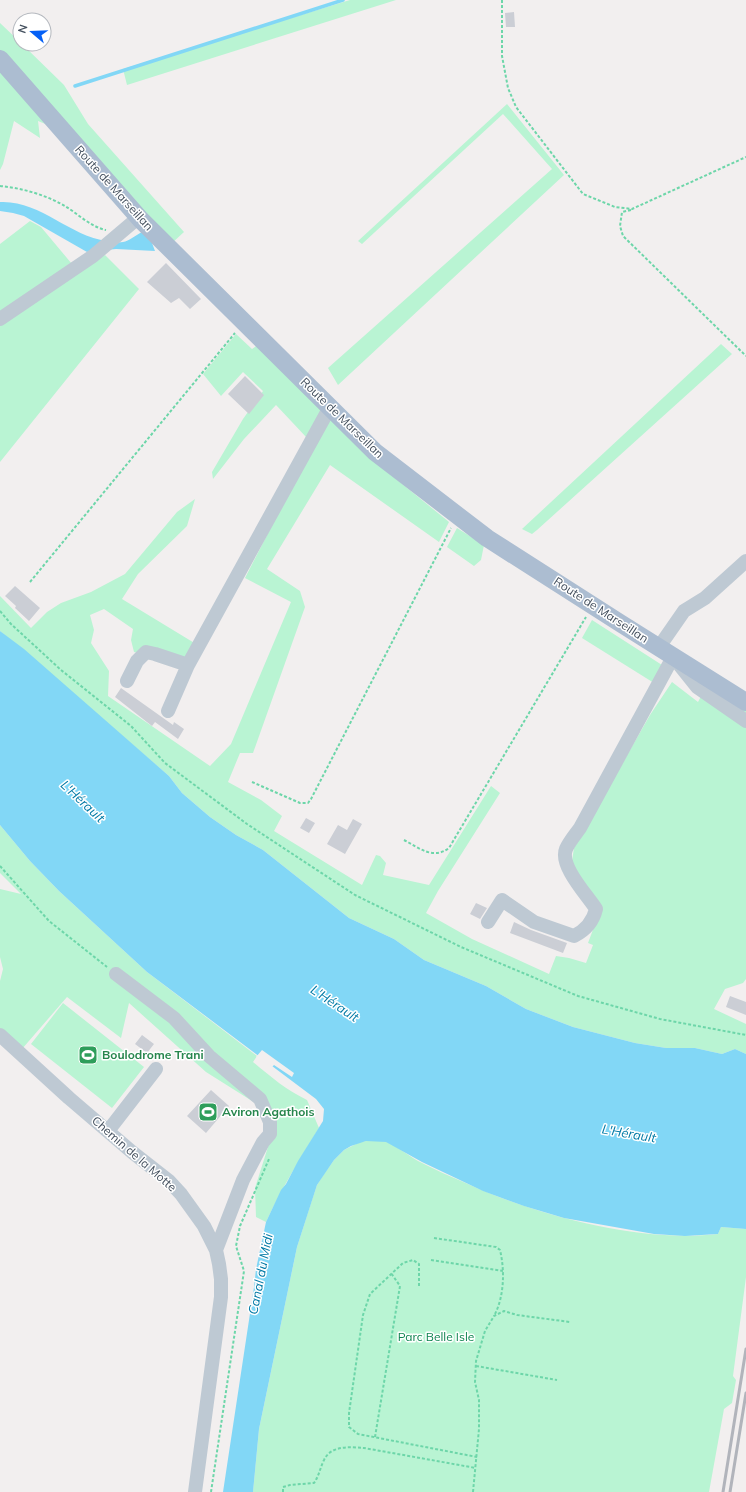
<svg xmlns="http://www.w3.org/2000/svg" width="746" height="1492" font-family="Mulish,sans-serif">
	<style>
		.green { fill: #b9f4d3 }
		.water { fill: #82d7f6 }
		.pier { fill: #f2efef }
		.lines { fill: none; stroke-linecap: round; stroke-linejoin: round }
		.stream { stroke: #82d7f6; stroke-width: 3.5 }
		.building { fill: #cbced5 }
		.path { stroke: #6dd6a9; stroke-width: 2; stroke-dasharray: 3 2; stroke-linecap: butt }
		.minor { stroke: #bec9d3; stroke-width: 14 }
		.major { stroke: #acbdd1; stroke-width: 18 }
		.rail { stroke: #b1b4bb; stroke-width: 3 }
		.labels { text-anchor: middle; stroke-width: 3; stroke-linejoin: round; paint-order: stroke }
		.street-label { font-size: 12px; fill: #45515f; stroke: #fff }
		.leisure-label { font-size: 12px; font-weight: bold; fill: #27864d; stroke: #fff; text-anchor: start }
		.park-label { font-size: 12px; fill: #0d834f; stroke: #fff }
		.water-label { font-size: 13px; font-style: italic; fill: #027aa6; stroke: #fff }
	</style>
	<rect width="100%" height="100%" fill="#f2efef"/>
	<path class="green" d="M350 0H396L127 85 123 69Z
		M0 23 20 42V44H22L64 85 88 124 184 232 171 244 53 127 38 121 40 138 14 121 3 164 0 170Z
		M507 104 564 175 338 385 328 368 552 169 503 114 362 244 358 241Z
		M30 221 41 227 77 270 105 255 139 289 0 462V244Z
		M236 334 252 349 259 344 323 412 307 438 276 405 244 439 213 479 212 472 243 419 263 391 243 372 221 396 203 374Z
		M721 344 732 354 537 530 532 534 522 529Z
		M329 414 385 470 449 522 439 542 330 465 267 569 300 591 305 607 253 753H240L228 782 261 800 282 816 274 831 362 885 376 855 380 856 386 863 383 875 429 885 491 786 500 793 438 891 426 913 472 939 549 974 556 956 569 958 586 963 593 945 588 943 597 919 572 861 574 848 650 715 672 682 698 702 708 683 746 707V979L743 983 725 989 714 1009 746 1024V1054L735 1049 722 1054 695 1048H666L635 1043 573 1027 526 1009 486 986 424 960 394 939 349 918 263 850 236 835 210 817 182 793 169 776 0 631V596L31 628 47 612 61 603 91 592 125 574 177 512 195 499 187 526 138 574 122 599 196 644 182 666 160 657 134 652 131 640 133 629 104 609 90 615 94 630 91 643 109 671 108 696 210 766 231 744 291 602 245 578Z
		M457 528 484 545 481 560 474 566 447 547Z
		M592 620 662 665 654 683 582 638Z
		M0 825 30 861 59 891 147 972 257 1056 253 1062C271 1077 286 1090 307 1100L319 1128C300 1159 281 1189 266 1222L256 1217 255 1188 274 1128 263 1108 206 1072 129 1003 121 1038 67 997 22 1049 0 1028V981L3 969 0 957V889L21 894 0 873Z
		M63 1003 144 1067 112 1108 31 1044Z
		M366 1141C373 1141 380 1140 387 1142 398 1147 408 1155 418 1161 434 1169 451 1177 468 1184 539 1216 640 1243 718 1234L721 1227 746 1229V1277L733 1376 736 1380 732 1403 724 1409 709 1492H253L259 1429 297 1247 312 1200 317 1185 324 1174 334 1160 344 1150 360 1142Z"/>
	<path class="water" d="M0 202C40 200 69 236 107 241 112 242 118 243 123 242 129 241 136 235 142 232L152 243 155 251 116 249 87 252 24 216 13 213 0 211Z
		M0 631 24 649 169 776 182 793 210 817 236 835 263 850 349 918 394 939 424 960 486 986 526 1009 573 1027 635 1043 666 1048H695L722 1054 735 1049 746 1054V1229L721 1227 718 1234 685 1236 654 1234 564 1218 524 1206 483 1191 422 1162 386 1142 366 1141 351 1146 344 1150 334 1160 317 1185 297 1247 259 1429 253 1492H223L254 1287 256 1269 266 1222 281 1190 286 1184 298 1161 323 1121 324 1109 316 1099 147 972 59 891 30 861 0 825Z"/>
	<path class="pier" d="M262 1050 294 1073 292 1077 274 1065 272 1067 270 1065 268 1066 256 1057Z"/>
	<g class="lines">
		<path class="stream" d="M75 86 343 0"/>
	</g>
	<path class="building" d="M514 12 515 27H506L505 13Z
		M166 263 201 299 190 309 179 298 171 303 147 282Z
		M245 376 264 395 249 414 228 394Z
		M15 586 40 608 29 621 15 608 16 606 5 596Z
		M121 688 173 725 174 722 184 729 178 739 155 722 152 726 115 697Z
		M306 818 315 823 309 833 300 828Z
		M353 819 362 824 345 854 327 844 338 825 347 830Z
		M476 903 487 908 480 919 470 914Z
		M514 922 531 930 567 943 563 953 510 933Z
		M730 996 746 1002V1015L726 1007Z
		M142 1035 154 1044 147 1053 135 1044Z
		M211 1090 229 1106 206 1133 187 1116Z"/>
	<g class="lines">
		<path class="path" d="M502 0V56L508 88 516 107 583 194 615 207 632 209 746 157
			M0 186C22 188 46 195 65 206 78 214 91 227 106 230
			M631 210 622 212 620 226 623 236 746 356
			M30 582 235 333
			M0 611 11 624 61 670 131 726 165 763 247 824 355 895 461 947 578 996 660 1019 746 1035
			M252 782 300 803H308L311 799 451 528
			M404 840C419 848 433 860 449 848L586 617
			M0 866 49 921 107 967
			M434 1238 496 1247 500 1250C505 1271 504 1296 495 1314
			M431 1260 503 1271
			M419 1286V1264L413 1260 403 1263 370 1294 363 1315 349 1413V1427L358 1434 477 1457
			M476 1366 557 1380
			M375 1437 400 1286 391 1273
			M211 1492 244 1271 236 1246 240 1226 269 1159
			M283 1492V1487L290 1485 314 1483C319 1476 320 1468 324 1460 331 1445 350 1447 364 1448L476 1468
			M473 1492 479 1429V1400L475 1382 476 1361 485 1331 494 1316 504 1311 517 1315 570 1322"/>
		<path class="minor" d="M0 319 93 256 139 217
			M659 647 684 611 705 598 746 561
			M188 665 330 407
			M127 681 137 661 146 652 155 654 188 665 168 711
			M488 922 502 900 534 922 574 936C586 930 593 922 596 909 588 896 559 866 566 849 569 842 575 835 580 828L673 657 697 687 746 721
			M116 974 174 1018 209 1056 260 1099 270 1122V1134L263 1142 243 1180 216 1250
			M0 1035 69 1098 132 1152 169 1181 181 1194 204 1226 216 1250 219 1264 221 1279V1297L195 1492
			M108 1131 156 1069"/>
		<path class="major" d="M0 59 141 220 375 452 487 538 620 623 746 702"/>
		<path class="rail" d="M723 1492 746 1349
			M730 1492 746 1393"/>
	</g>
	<defs>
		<g id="stadium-square" transform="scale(1)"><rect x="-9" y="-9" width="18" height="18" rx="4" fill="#2e9e5b" stroke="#fff"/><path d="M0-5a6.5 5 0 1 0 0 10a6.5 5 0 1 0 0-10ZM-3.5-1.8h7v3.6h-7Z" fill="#fff"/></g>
	</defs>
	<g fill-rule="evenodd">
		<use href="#stadium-square" x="88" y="1055"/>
		<use href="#stadium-square" x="208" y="1112"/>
	</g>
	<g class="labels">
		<g class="street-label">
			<text transform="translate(114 188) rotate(48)" y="4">Route de Marseillan</text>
			<text transform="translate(342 418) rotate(44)" y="4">Route de Marseillan</text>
			<text transform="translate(601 610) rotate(33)" y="4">Route de Marseillan</text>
			<text transform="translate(134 1154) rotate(41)" y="4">Chemin de la Motte</text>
		</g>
		<g class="leisure-label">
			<text x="102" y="1059">Boulodrome Trani</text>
			<text x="222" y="1116">Aviron Agathois</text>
		</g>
		<g class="park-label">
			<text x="436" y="1341">Parc Belle Isle</text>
		</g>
		<g class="water-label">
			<text transform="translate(83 801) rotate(43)" y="5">L'Hérault</text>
			<text transform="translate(335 1003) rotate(34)" y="5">L'Hérault</text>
			<text transform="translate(629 1133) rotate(10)" y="5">L'Hérault</text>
			<text transform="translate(260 1274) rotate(-79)" y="5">Canal du Midi</text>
		</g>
	</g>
	<g transform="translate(32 32) rotate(289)"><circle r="19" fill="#ffffff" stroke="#b5b9bf"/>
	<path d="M0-3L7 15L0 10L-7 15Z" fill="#0560f6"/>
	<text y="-6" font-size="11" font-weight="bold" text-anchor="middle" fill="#45515f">N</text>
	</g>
</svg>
